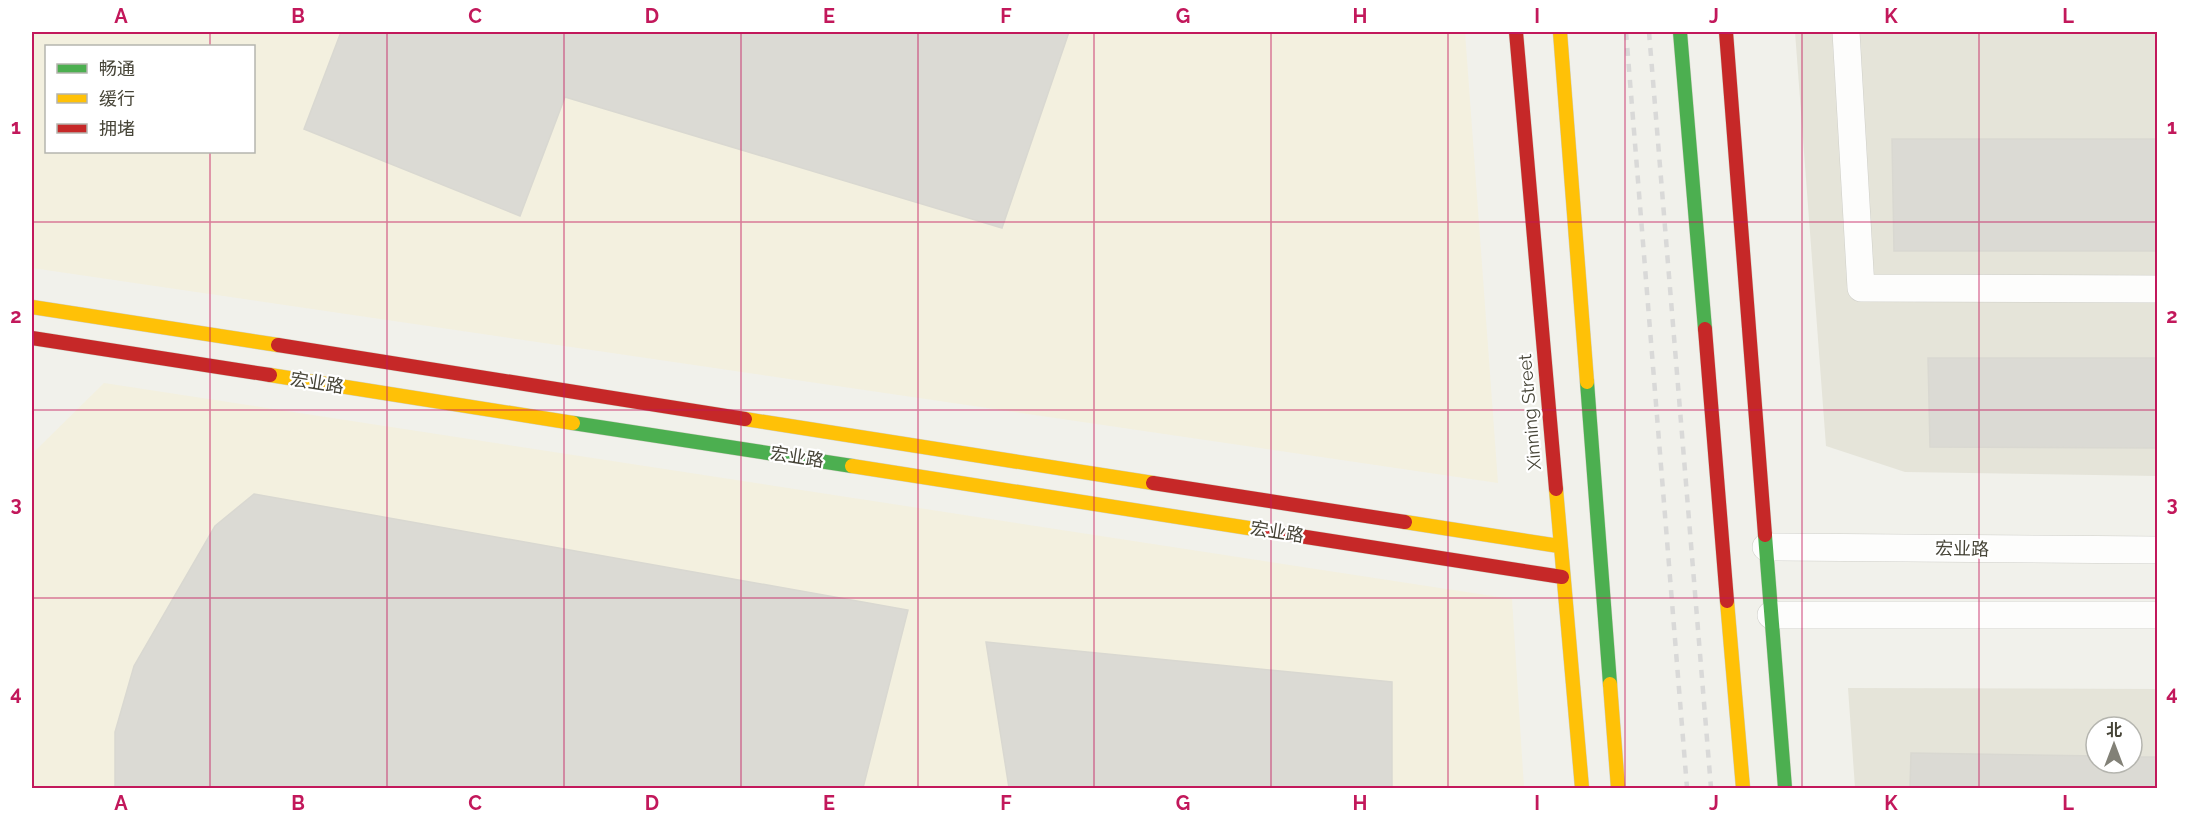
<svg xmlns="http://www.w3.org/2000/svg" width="2189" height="820" font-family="Raleway,'Noto Sans SC',sans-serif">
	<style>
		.residential { fill: #e5e4d9; fill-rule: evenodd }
		.commercial { fill: #f3f0df; fill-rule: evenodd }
		.building { fill: #dbdad4; stroke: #d9d8d1; stroke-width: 1.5 }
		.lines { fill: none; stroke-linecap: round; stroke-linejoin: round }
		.street-casing { stroke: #cfcfc9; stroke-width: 28 }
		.fast-casing { stroke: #d1d1c4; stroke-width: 15 }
		.slow-casing { stroke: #d1d1c4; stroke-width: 15 }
		.jam-casing { stroke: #d1d1c4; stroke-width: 15 }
		.street { stroke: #fdfdfc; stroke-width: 27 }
		.fast { stroke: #4caf50; stroke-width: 14 }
		.slow { stroke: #ffc107; stroke-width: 14 }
		.jam { stroke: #c62828; stroke-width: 14 }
		.rail { stroke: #d9d9d8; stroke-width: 4.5; stroke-dasharray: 8 8; stroke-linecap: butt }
		.grid { fill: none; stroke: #c2185b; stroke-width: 1.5; stroke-opacity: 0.55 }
		.labels { text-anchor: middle; stroke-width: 4.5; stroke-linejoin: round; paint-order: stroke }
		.street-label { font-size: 18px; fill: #474538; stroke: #fff }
		.neatline { fill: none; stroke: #c2185b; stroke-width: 2 }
		.grid-label { font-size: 20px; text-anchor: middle; font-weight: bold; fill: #c2185b }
	</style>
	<rect width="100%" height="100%" fill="#f1f1eb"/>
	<path class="residential" d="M1795 32H2157V476L1905 472 1826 446Z
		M1848 688 2157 689V788H1855ZM2096 727H2132V763H2096Z"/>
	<path class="commercial" d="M32 32H1465L1498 483 32 268ZM46 46H254V152H46Z
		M104 383 1512 599 1524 788H32V490L35 451Z"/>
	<path class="building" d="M341 32H1069L1002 228 565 97 520 216 304 129Z
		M1892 139H2158V251H1894Z
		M1928 358H2158V448L1930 447Z
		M254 494 908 610 863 788H115V732L134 666 215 526Z
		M986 642 1392 682V788H1009Z
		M1911 753 2096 756V763H2132V757H2158V788H1910Z"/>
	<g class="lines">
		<g class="street-casing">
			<path id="street" d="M1846 32 1861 288 2158 289
				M1766 547 2158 550
				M1771 615H2158"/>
		</g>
		<g class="fast-casing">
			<path id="fast" d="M1680 32 1705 329
				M1587 382 1610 684
				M573 423 852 466
				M1765 535 1785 788"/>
		</g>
		<g class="slow-casing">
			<path id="slow" d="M1560 32 1587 382
				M32 307 278 345
				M270 375 573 423
				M745 419 1153 483
				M852 466 1261 530
				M1556 489 1582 788
				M1405 522 1559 546
				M1727 601 1743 788
				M1610 684 1618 788"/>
		</g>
		<g class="jam-casing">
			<path id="jam" d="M1516 32 1556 489
				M1726 32 1765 535
				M1705 329 1727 601
				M32 338 270 375
				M278 345 745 419
				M1153 483 1405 522
				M1261 530 1562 577"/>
		</g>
		<use href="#street" class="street"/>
		<use href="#fast" class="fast"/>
		<use href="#slow" class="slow"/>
		<use href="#jam" class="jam"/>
		<path class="rail" d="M1626 32 1687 788
			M1649 32 1711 788"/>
	</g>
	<path class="grid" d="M210 32V46M387 32V788M564 32V788M741 32V788M918 32V788M1094 32V788M1271 32V788M1448 32V788M1625 32V788M1802 32V788M1979 32V788M210 152V788M32 222H2158M32 410H2158M32 598H2158"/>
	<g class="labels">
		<g class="street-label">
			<text transform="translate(317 383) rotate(9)" y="6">宏业路</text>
			<text transform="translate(1530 412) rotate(-95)" y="6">Xinning Street</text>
			<text transform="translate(797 457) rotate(9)" y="6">宏业路</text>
			<text transform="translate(1277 532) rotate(9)" y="6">宏业路</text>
			<text transform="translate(1962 549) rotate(1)" y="6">宏业路</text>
		</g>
	</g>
	<rect width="2189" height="820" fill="none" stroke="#ffffff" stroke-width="66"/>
	<rect x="45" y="45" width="210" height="108" fill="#ffffff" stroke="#b5b5af" stroke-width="1.5"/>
	<rect x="57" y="64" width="30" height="9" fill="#4caf50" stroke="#b5b5af" stroke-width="1.5"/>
	<text x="99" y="75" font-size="18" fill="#474538">畅通</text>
	<rect x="57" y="94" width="30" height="9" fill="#ffc107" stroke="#b5b5af" stroke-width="1.5"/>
	<text x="99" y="105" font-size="18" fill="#474538">缓行</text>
	<rect x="57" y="124" width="30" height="9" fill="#c62828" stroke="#b5b5af" stroke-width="1.5"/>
	<text x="99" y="135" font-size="18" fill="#474538">拥堵</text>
	<g transform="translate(2114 745)"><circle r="28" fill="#ffffff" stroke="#b5b5af" stroke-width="1.5"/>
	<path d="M0-4.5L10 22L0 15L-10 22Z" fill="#828177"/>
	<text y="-9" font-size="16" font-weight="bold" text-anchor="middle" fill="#474538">北</text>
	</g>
	<rect x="33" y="33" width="2123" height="754" class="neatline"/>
	<g class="grid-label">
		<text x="121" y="23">A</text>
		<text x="298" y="23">B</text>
		<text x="475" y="23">C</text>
		<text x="652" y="23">D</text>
		<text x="829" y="23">E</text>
		<text x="1006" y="23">F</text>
		<text x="1183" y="23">G</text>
		<text x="1360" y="23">H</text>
		<text x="1537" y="23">I</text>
		<text x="1714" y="23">J</text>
		<text x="1891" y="23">K</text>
		<text x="2068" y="23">L</text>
		<text x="16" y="134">1</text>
		<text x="2172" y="134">1</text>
		<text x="16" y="323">2</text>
		<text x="2172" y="323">2</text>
		<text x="16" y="511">3</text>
		<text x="2172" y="511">3</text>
		<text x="16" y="700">4</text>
		<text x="2172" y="700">4</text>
		<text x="121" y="810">A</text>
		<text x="298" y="810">B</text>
		<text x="475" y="810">C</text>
		<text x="652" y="810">D</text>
		<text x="829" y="810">E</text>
		<text x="1006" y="810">F</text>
		<text x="1183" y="810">G</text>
		<text x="1360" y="810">H</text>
		<text x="1537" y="810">I</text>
		<text x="1714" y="810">J</text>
		<text x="1891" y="810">K</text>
		<text x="2068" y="810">L</text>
	</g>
</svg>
